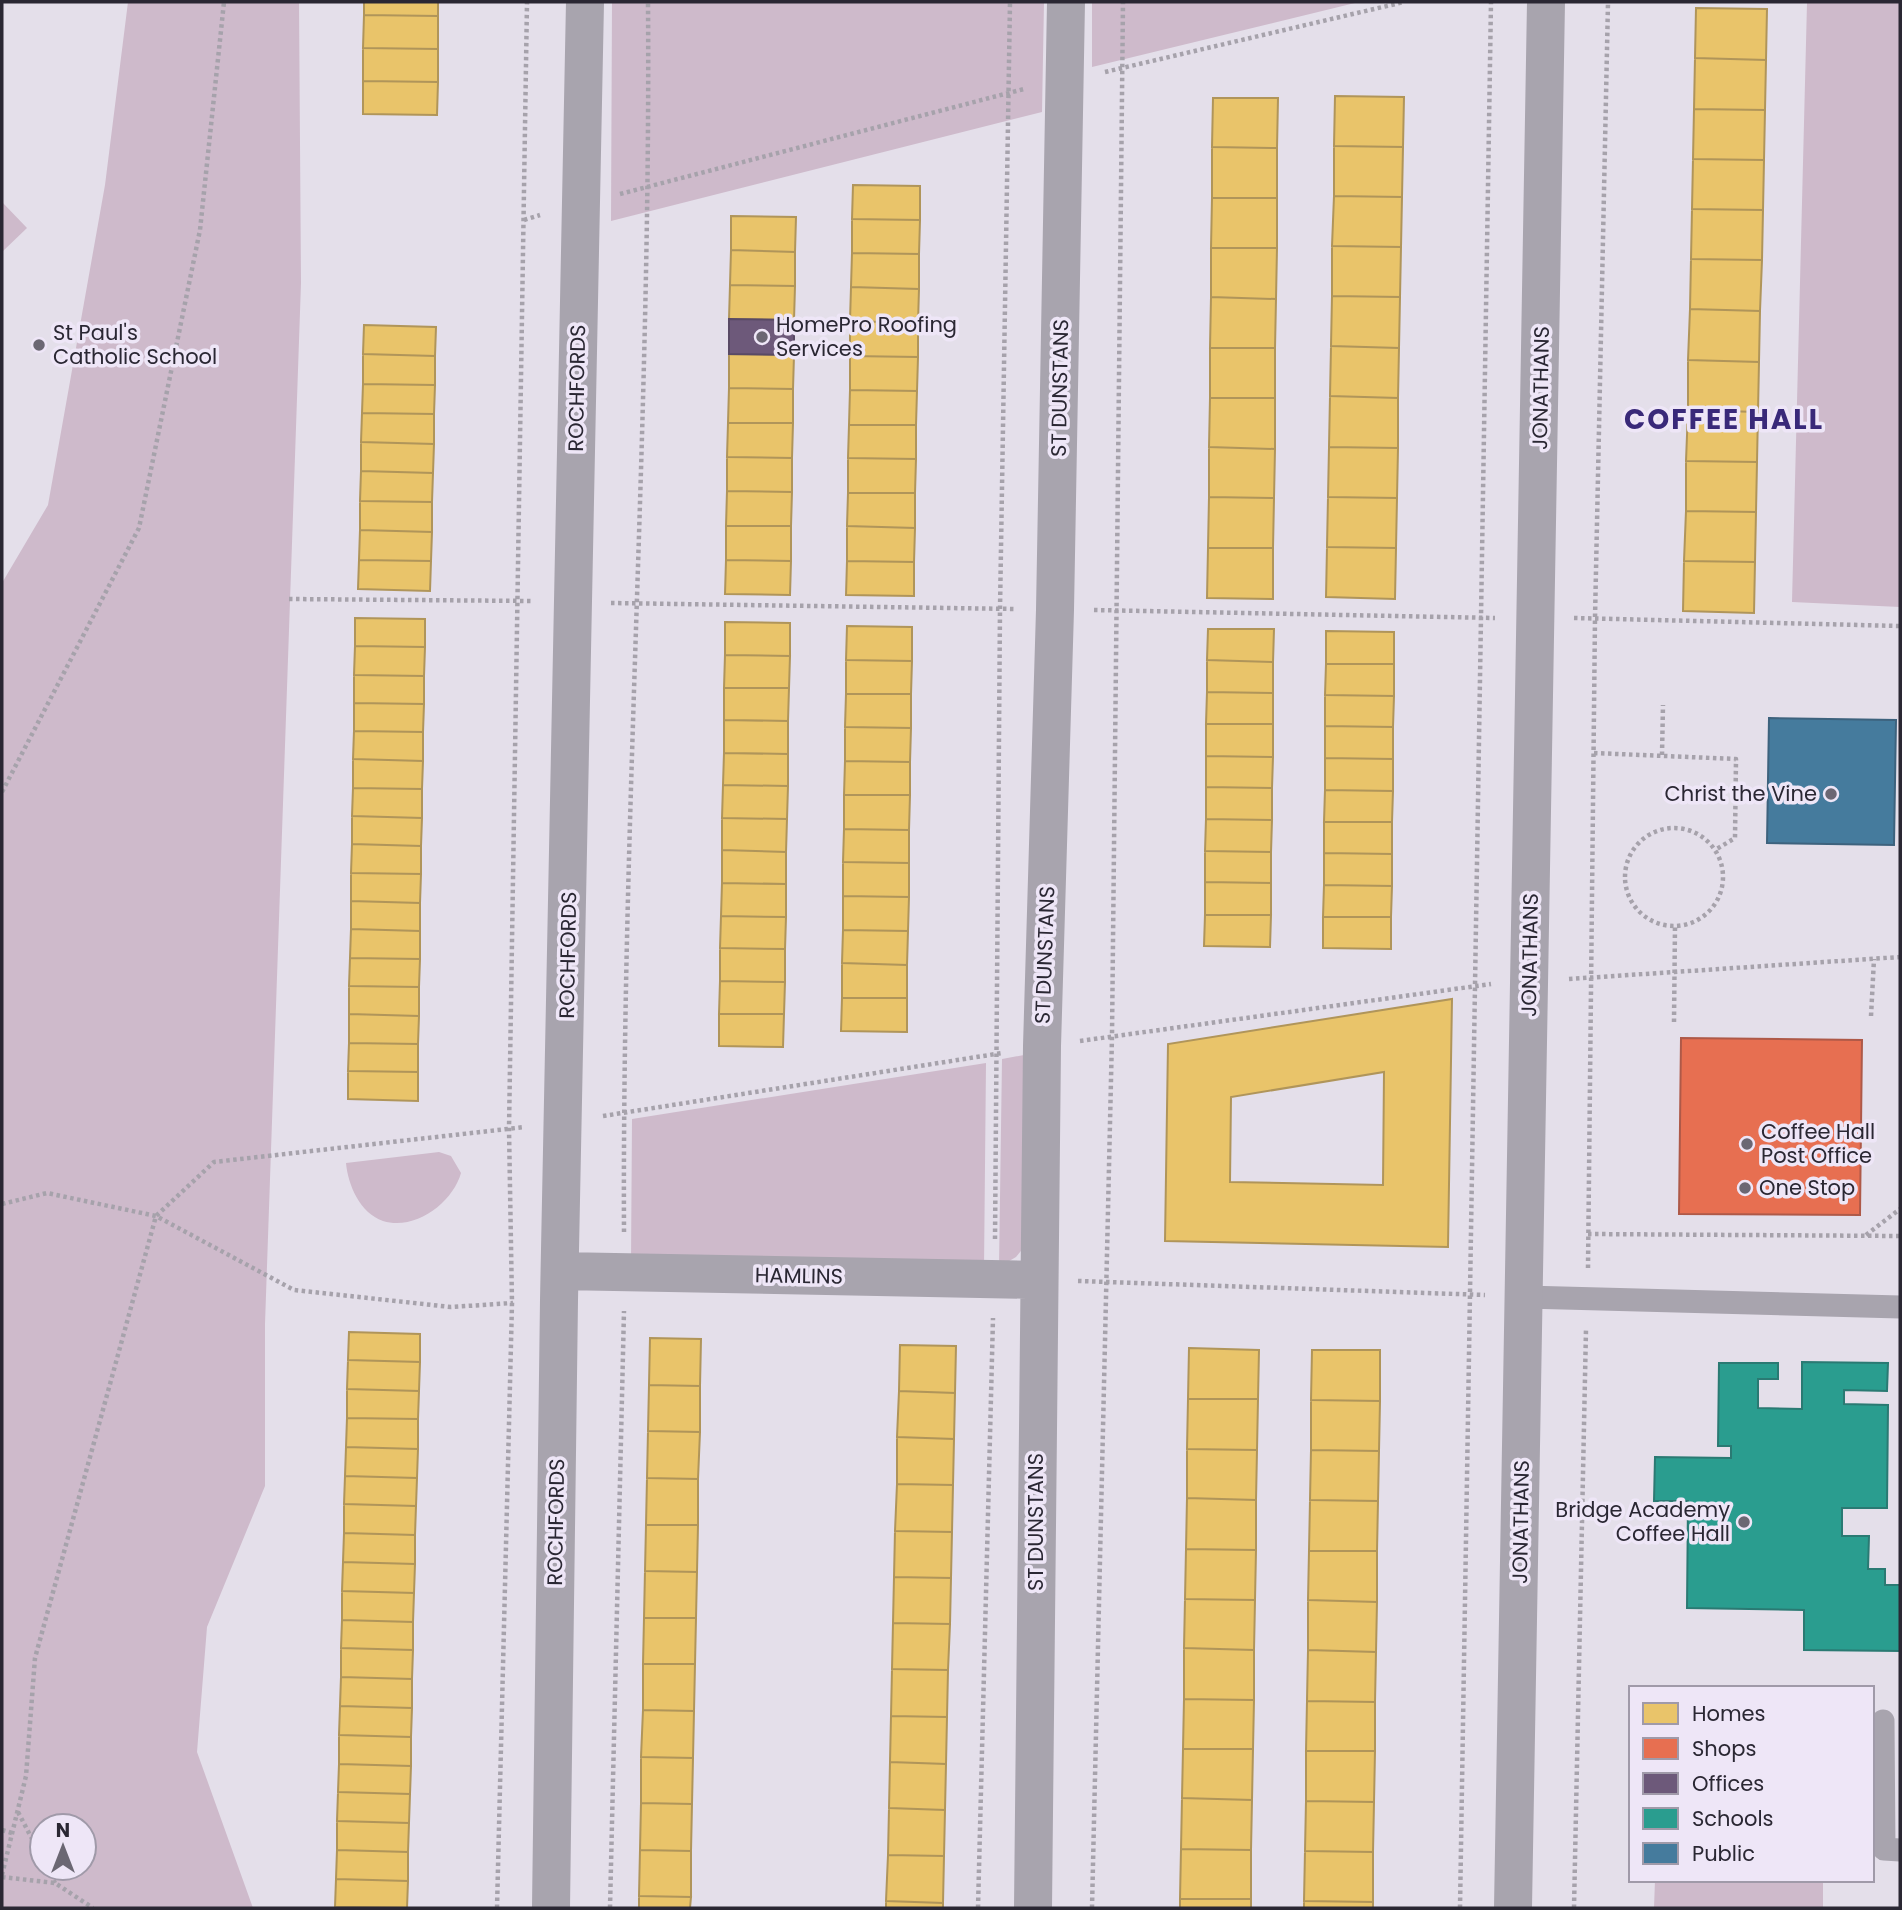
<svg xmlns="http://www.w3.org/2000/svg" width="1902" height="1910" font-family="Poppins,sans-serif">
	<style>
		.green { fill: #cebacb; fill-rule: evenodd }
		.homes { fill: #e9c46a; stroke: #b0955a; stroke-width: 2; fill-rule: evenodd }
		.shops { fill: #e76f51; stroke: #ae5948; stroke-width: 2 }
		.offices { fill: #6d597a; stroke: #594a65; stroke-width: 2 }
		.schools { fill: #2a9d8f; stroke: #2a7a73; stroke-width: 2 }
		.public { fill: #457b9d; stroke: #3d627d; stroke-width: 2 }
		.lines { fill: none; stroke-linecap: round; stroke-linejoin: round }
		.path { stroke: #a6a2ab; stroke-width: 4.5; stroke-dasharray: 3.5 3.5; stroke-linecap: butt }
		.service { stroke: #a8a4ae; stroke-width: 23 }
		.minor { stroke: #a8a4ae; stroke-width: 38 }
		.poi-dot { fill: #6b6773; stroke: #eee6f7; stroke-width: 2.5 }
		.labels { text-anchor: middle; stroke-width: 7; stroke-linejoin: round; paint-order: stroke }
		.poi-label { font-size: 21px; fill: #2a2733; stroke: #eee6f7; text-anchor: start }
		.street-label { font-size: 21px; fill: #2a2733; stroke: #eee6f7 }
		.district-label { font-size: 28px; font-weight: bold; letter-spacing: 2px; fill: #392979; stroke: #eee6f7 }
	</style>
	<rect width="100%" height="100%" fill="#e4dfea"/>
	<path class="green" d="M128 2H299L301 283 265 1324V1486L207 1627 197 1752 253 1908H2V583L48 505 105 185ZM42 1826H84V1868H42Z
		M612 2H1044L1042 112 611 221Z
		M1092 2H1359L1092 67Z
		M1791 2H1900V607L1792 602 1807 3Z
		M2 202 27 228 2 252Z
		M1035 1053 1025 1246 1016 1257 999 1267 1002 1059Z
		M986 1063 984 1268 631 1262 632 1119Z
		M439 1152 451 1156 461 1173C453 1202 416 1231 383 1221 360 1213 348 1185 346 1163Z
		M1655 1880H1823V1908H1654Z"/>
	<path class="homes" d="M364 2H438V16L364 15Z
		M1696 8 1767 9 1766 60 1695 58Z
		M364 15 438 16V49L363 48Z
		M363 48 438 49V82L363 81Z
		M1695 58 1766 60 1765 110 1694 109Z
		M363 81 438 82 437 115 363 114Z
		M1335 96 1404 97 1403 147 1334 146Z
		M1213 98H1278L1277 148 1212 147Z
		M1694 109 1765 110 1764 160 1693 159Z
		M1334 146 1403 147 1402 197 1334 196Z
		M1212 147 1277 148V198H1212Z
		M1693 159 1764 160 1763 210 1692 209Z
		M853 185 920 186V220L852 219Z
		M1334 196 1402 197 1401 247 1332 246Z
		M1212 198H1277V248H1211Z
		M1692 209 1763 210 1762 260 1691 259Z
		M731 216 796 217 795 252 731 250Z
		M852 219 920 220 919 254 852 253Z
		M1332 246 1401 247 1400 297 1332 296Z
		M1211 248H1277L1276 299 1211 297Z
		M731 250 795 252V286L730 285Z
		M852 253 919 254V289L851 287Z
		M1691 259 1762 260 1760 311 1690 309Z
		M730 285 795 286 794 320 729 319Z
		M851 287 919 289 918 323 850 321Z
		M1332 296 1400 297 1399 348 1331 346Z
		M1211 297 1276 299 1275 348H1210Z
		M1690 309 1760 311 1759 362 1688 360Z
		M850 321 918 323V357L850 356Z
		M364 325 436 327 435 356 363 354Z
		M1331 346 1399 348 1398 398 1330 396Z
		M1210 348H1275V398H1210Z
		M363 354 435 356V385L363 384Z
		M729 354 794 355 793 389 729 388Z
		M850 356 918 357 917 391 850 390Z
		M1688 360 1759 362 1758 412 1688 410Z
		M363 384 435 385 434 414 362 413Z
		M729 388 793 389V423H728Z
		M850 390 917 391 916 425H849Z
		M1330 396 1398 398V448L1329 447Z
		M1210 398H1275V449L1209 447Z
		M1688 410 1758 412 1757 462 1686 461Z
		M362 413 434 414V444L361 442Z
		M728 423H793L792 458 727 457Z
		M849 425H916V459L848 458Z
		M361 442 434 444 433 473 361 471Z
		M1209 447 1275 449 1274 498 1209 497Z
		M1329 447 1398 448 1397 498 1328 497Z
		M727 457 792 458V492L727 491Z
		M848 458 916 459 915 493H848Z
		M1686 461 1757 462 1756 512 1686 511Z
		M361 471 433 473 432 502 360 501Z
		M727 491 792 492 791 526H726Z
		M848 493H915V528L847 526Z
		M1209 497 1274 498 1273 548H1208Z
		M1328 497 1397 498 1396 548 1327 547Z
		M360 501 432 502V532L360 530Z
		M1686 511 1756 512 1755 562 1684 561Z
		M726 526H791V561L726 560Z
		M847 526 915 528 914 562 847 561Z
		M360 530 432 532 431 561 359 560Z
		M1327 547 1396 548 1395 599 1326 597Z
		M1208 548H1273V599L1207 598Z
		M359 560 431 561 430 591 358 589Z
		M726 560 791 561 790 595 725 594Z
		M847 561 914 562V596L846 595Z
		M1684 561 1755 562 1754 613 1683 611Z
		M355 618 425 619V647L355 646Z
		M725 622 790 623V656L725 655Z
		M847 626 912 627V661L846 660Z
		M1208 629H1274L1273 662 1207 660Z
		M1326 631 1394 632V664H1326Z
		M355 646 425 647 424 676 354 675Z
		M725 655 790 656 789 688H724Z
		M846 660 912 661 911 694H846Z
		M1207 660 1273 662V693L1207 692Z
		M1326 664H1394V696L1325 695Z
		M354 675 424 676V704L354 703Z
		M724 688H789L788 721 724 720Z
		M1207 692 1273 693V724H1206Z
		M846 694H911V728L845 727Z
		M1325 695 1394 696 1393 727 1325 726Z
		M354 703 424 704 423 732 354 731Z
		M724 720 788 721V754L724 753Z
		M1206 724H1273V757L1206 756Z
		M1325 726 1393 727V759L1325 758Z
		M845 727 911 728 910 762 845 761Z
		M354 731 423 732V761L353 759Z
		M724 753 788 754V786L723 785Z
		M1206 756 1273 757 1272 788 1206 787Z
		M1325 758 1393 759V791L1325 790Z
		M353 759 423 761 422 789 353 788Z
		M845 761 910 762V795H844Z
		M723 785 788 786 787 819 722 818Z
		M1206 787 1272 788V820L1206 819Z
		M353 788 422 789V818L352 816Z
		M1325 790 1393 791 1392 822H1324Z
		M844 795H910L909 830 844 829Z
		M352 816 422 818 421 846 352 844Z
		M722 818 787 819 786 852 722 850Z
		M1206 819 1272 820 1271 852 1205 851Z
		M1324 822H1392V854L1324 853Z
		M844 829 909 830V863L843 862Z
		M352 844 421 846V874L351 873Z
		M722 850 786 852V884L722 883Z
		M1205 851 1271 852V883L1205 882Z
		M1324 853 1392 854V886L1324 885Z
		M843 862 909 863V897L843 896Z
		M351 873 421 874 420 903 351 901Z
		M1205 882 1271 883V915H1205Z
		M722 883 786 884V917L721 916Z
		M1324 885 1392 886 1391 917H1323Z
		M843 896 909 897 908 931 843 930Z
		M351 901 420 903V931L351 929Z
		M1205 915H1271L1270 947 1204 946Z
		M721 916 786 917 785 949 720 948Z
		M1323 917H1391V949L1323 948Z
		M351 929 420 931V959L350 958Z
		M843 930 908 931 907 965 842 963Z
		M720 948 785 949V982L720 981Z
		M350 958 420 959 419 987 349 986Z
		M842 963 907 965V998H842Z
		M720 981 785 982 784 1014H719Z
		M349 986 419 987V1016L349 1014Z
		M842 998H907V1032L841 1031Z
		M1452 999 1448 1247 1165 1241 1168 1044ZM1384 1072 1383 1185 1230 1182 1231 1097Z
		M349 1014 419 1016 418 1044 349 1043Z
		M719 1014H784L783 1047 719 1046Z
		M349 1043 418 1044V1072L348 1071Z
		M348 1071 418 1072V1101L348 1099Z
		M349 1332 420 1334V1362L348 1360Z
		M650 1338 701 1339 700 1386 649 1385Z
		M900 1345 956 1346 955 1393 899 1391Z
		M1189 1348 1259 1350 1258 1399H1188Z
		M1312 1350H1380V1401L1311 1400Z
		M348 1360 420 1362 419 1391 347 1389Z
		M649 1385 700 1386V1432L648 1431Z
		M347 1389 419 1391 418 1419 347 1418Z
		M899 1391 955 1393 954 1439 897 1437Z
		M1188 1399H1258L1257 1450 1187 1449Z
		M1311 1400 1380 1401 1379 1451 1311 1450Z
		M347 1418 418 1419V1449L346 1447Z
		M648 1431 700 1432 698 1479 647 1478Z
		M897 1437 954 1439 953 1485 897 1484Z
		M346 1447 418 1449 417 1478 345 1476Z
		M1187 1449 1257 1450 1256 1500 1187 1498Z
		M1311 1450 1379 1451 1378 1501 1310 1500Z
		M345 1476 417 1478 416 1506 344 1504Z
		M647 1478 698 1479V1525H646Z
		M897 1484 953 1485 952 1532 895 1531Z
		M1187 1498 1256 1500V1550L1186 1549Z
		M1310 1500 1378 1501 1377 1551H1309Z
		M344 1504 416 1506 415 1535 344 1533Z
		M646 1525H698L697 1572 645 1571Z
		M895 1531 952 1532 951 1578 894 1577Z
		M344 1533 415 1535V1564L343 1562Z
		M1186 1549 1256 1550 1255 1600 1185 1599Z
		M1309 1551H1377V1602L1308 1600Z
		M343 1562 415 1564 414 1593 342 1591Z
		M645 1571 697 1572 696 1618H644Z
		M894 1577 951 1578 950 1624 893 1623Z
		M342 1591 414 1593 413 1622 342 1620Z
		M1185 1599 1255 1600 1254 1650 1184 1648Z
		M1308 1600 1377 1602 1376 1652 1308 1650Z
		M644 1618H696L695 1664H643Z
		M342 1620 413 1622V1650L341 1648Z
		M893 1623 950 1624 948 1670 892 1669Z
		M341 1648 413 1650 412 1679 341 1677Z
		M1184 1648 1254 1650V1700L1184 1699Z
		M1308 1650 1376 1652 1375 1702 1307 1701Z
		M643 1664H695L694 1711 643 1710Z
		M892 1669 948 1670 947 1717 891 1716Z
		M341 1677 412 1679V1708L340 1706Z
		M1184 1699 1254 1700 1253 1749H1183Z
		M1307 1701 1375 1702V1751H1306Z
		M340 1706 412 1708 411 1737 339 1735Z
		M643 1710 694 1711 693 1758 641 1757Z
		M891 1716 947 1717 946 1764 890 1762Z
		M339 1735 411 1737V1766L339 1764Z
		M1183 1749H1253L1252 1800 1182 1798Z
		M1306 1751H1375L1374 1802 1306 1801Z
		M641 1757 693 1758 692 1804 641 1803Z
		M890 1762 946 1764 945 1810 889 1808Z
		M339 1764 411 1766 410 1794 338 1792Z
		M338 1792 410 1794 409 1823 337 1821Z
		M1182 1798 1252 1800 1251 1850 1181 1849Z
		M1306 1801 1374 1802 1373 1852 1305 1851Z
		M641 1803 692 1804 691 1851 640 1850Z
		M889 1808 945 1810 944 1856 888 1855Z
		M337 1821 409 1823 408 1852 337 1850Z
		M1181 1849 1251 1850V1899H1180Z
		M337 1850 408 1852V1881L336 1879Z
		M640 1850 691 1851V1897L639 1896Z
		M1305 1851 1373 1852V1902L1304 1901Z
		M888 1855 944 1856 943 1903 886 1901Z
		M336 1879 408 1881 407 1908 335 1907Z
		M639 1896 691 1897 690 1908H639Z
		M1180 1899H1251V1908H1180Z
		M886 1901 943 1903V1908H886Z
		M1304 1901 1373 1902V1908H1304Z"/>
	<path class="shops" d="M1681 1038 1862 1040 1860 1215 1679 1214Z"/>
	<path class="offices" d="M729 319 794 320V355L729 354Z"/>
	<path class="schools" d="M1802 1362 1888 1363 1887 1391 1844 1390V1404L1888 1405 1887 1508H1842V1536H1869L1868 1569H1885V1585H1900V1651L1804 1650V1610L1687 1608 1688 1501H1654L1655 1457 1731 1458V1446H1718L1719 1363H1778V1379H1758V1408L1802 1409Z"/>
	<path class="public" d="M1769 718 1896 720 1894 845 1767 843Z"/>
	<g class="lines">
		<path class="path" d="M1105 72 1404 2
			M620 194 1024 89
			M524 220 540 215
			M289 599 533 601
			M611 603 1016 609
			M1094 610 1495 618
			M1574 618 1900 626
			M1594 753 1736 759 1735 838 1715 850
			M1662 755 1663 705
			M2 792 139 528 200 230 224 2
			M1625 877a49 49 0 1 1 98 0a49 49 0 1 1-98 0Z
			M1569 979 1900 957
			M1871 1016 1874 959
			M1674 1022 1675 926
			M1080 1041 1491 984
			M603 1116 1002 1053
			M2 1204 47 1193 156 1216 294 1290 451 1307 513 1303
			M624 1232C622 822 651 412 648 2
			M1588 1234 1900 1236
			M1866 1235 1900 1209
			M995 1239 1000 609 1010 2
			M1588 1268 1595 618 1608 2
			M1078 1281 1485 1295
			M18 1812 42 1858
			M2 1830 12 1833
			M47 1868 55 1883
			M2 1875 26 1776 35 1658 156 1216 214 1162 525 1127
			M2 1877 55 1883 93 1908
			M497 1908 512 1303 509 1129 527 2
			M610 1908 624 1311
			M978 1908 993 1318
			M1092 1908 1112 1036 1123 2
			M1460 1908 1491 2
			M1574 1908 1586 1329"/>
		<path class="service" d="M1525 1297 1900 1307
			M1883 1721 1884 1849 1900 1850"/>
		<path class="minor" d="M560 1271 1038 1280
			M551 1908 559 1300 585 2
			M1033 1908 1042 1046 1055 610 1066 2
			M1513 1908 1546 2"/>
	</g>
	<g class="poi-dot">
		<circle cx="762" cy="337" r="7"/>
		<circle cx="39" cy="345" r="7"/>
		<circle cx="1831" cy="794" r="7"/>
		<circle cx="1747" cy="1144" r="7"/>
		<circle cx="1745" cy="1188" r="7"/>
		<circle cx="1744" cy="1522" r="7"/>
	</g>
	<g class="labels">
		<g class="poi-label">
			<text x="776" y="332">HomePro Roofing<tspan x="776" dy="24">Services</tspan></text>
			<text x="53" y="340">St Paul's<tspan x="53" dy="24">Catholic School</tspan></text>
			<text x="1817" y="801" text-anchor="end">Christ the Vine</text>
			<text x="1761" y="1139">Coffee Hall<tspan x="1761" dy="24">Post Office</tspan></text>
			<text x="1759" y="1195">One Stop</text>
			<text x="1730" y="1517" text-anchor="end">Bridge Academy<tspan x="1730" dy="24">Coffee Hall</tspan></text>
		</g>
		<g class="street-label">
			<text transform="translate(577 388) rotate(-89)" y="7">ROCHFORDS</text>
			<text transform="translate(1060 388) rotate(-89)" y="7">ST DUNSTANS</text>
			<text transform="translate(1541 388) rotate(-89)" y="7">JONATHANS</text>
			<text transform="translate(568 955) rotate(-89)" y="7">ROCHFORDS</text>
			<text transform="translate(1045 955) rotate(-88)" y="7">ST DUNSTANS</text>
			<text transform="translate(1530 955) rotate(-89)" y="7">JONATHANS</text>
			<text transform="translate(799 1276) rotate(1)" y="7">HAMLINS</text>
			<text transform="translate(556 1522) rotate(-89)" y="7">ROCHFORDS</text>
			<text transform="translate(1036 1522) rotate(-90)" y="7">ST DUNSTANS</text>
			<text transform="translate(1521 1522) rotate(-89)" y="7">JONATHANS</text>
		</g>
		<g class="district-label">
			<text x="1724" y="429">COFFEE HALL</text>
		</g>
	</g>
	<rect width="1902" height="1910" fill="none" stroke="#2a2733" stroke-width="7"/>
	<rect x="1629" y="1686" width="245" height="196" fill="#eee6f7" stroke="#a09aa9" stroke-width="2"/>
	<rect x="1643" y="1703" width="35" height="21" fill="#e9c46a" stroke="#a09aa9" stroke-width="2"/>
	<text x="1692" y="1721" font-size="21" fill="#2a2733">Homes</text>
	<rect x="1643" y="1738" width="35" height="21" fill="#e76f51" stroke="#a09aa9" stroke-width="2"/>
	<text x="1692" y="1756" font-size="21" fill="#2a2733">Shops</text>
	<rect x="1643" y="1773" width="35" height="21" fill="#6d597a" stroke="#a09aa9" stroke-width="2"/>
	<text x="1692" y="1791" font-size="21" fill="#2a2733">Offices</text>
	<rect x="1643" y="1808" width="35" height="21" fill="#2a9d8f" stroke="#a09aa9" stroke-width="2"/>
	<text x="1692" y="1826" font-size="21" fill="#2a2733">Schools</text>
	<rect x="1643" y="1843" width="35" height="21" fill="#457b9d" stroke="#a09aa9" stroke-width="2"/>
	<text x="1692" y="1861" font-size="21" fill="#2a2733">Public</text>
	<g transform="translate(63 1847)"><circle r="33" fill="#eee6f7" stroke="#a09aa9" stroke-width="2"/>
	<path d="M0-5L12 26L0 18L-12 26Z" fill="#6b6773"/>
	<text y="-10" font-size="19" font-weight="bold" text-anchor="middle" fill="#2a2733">N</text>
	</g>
</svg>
